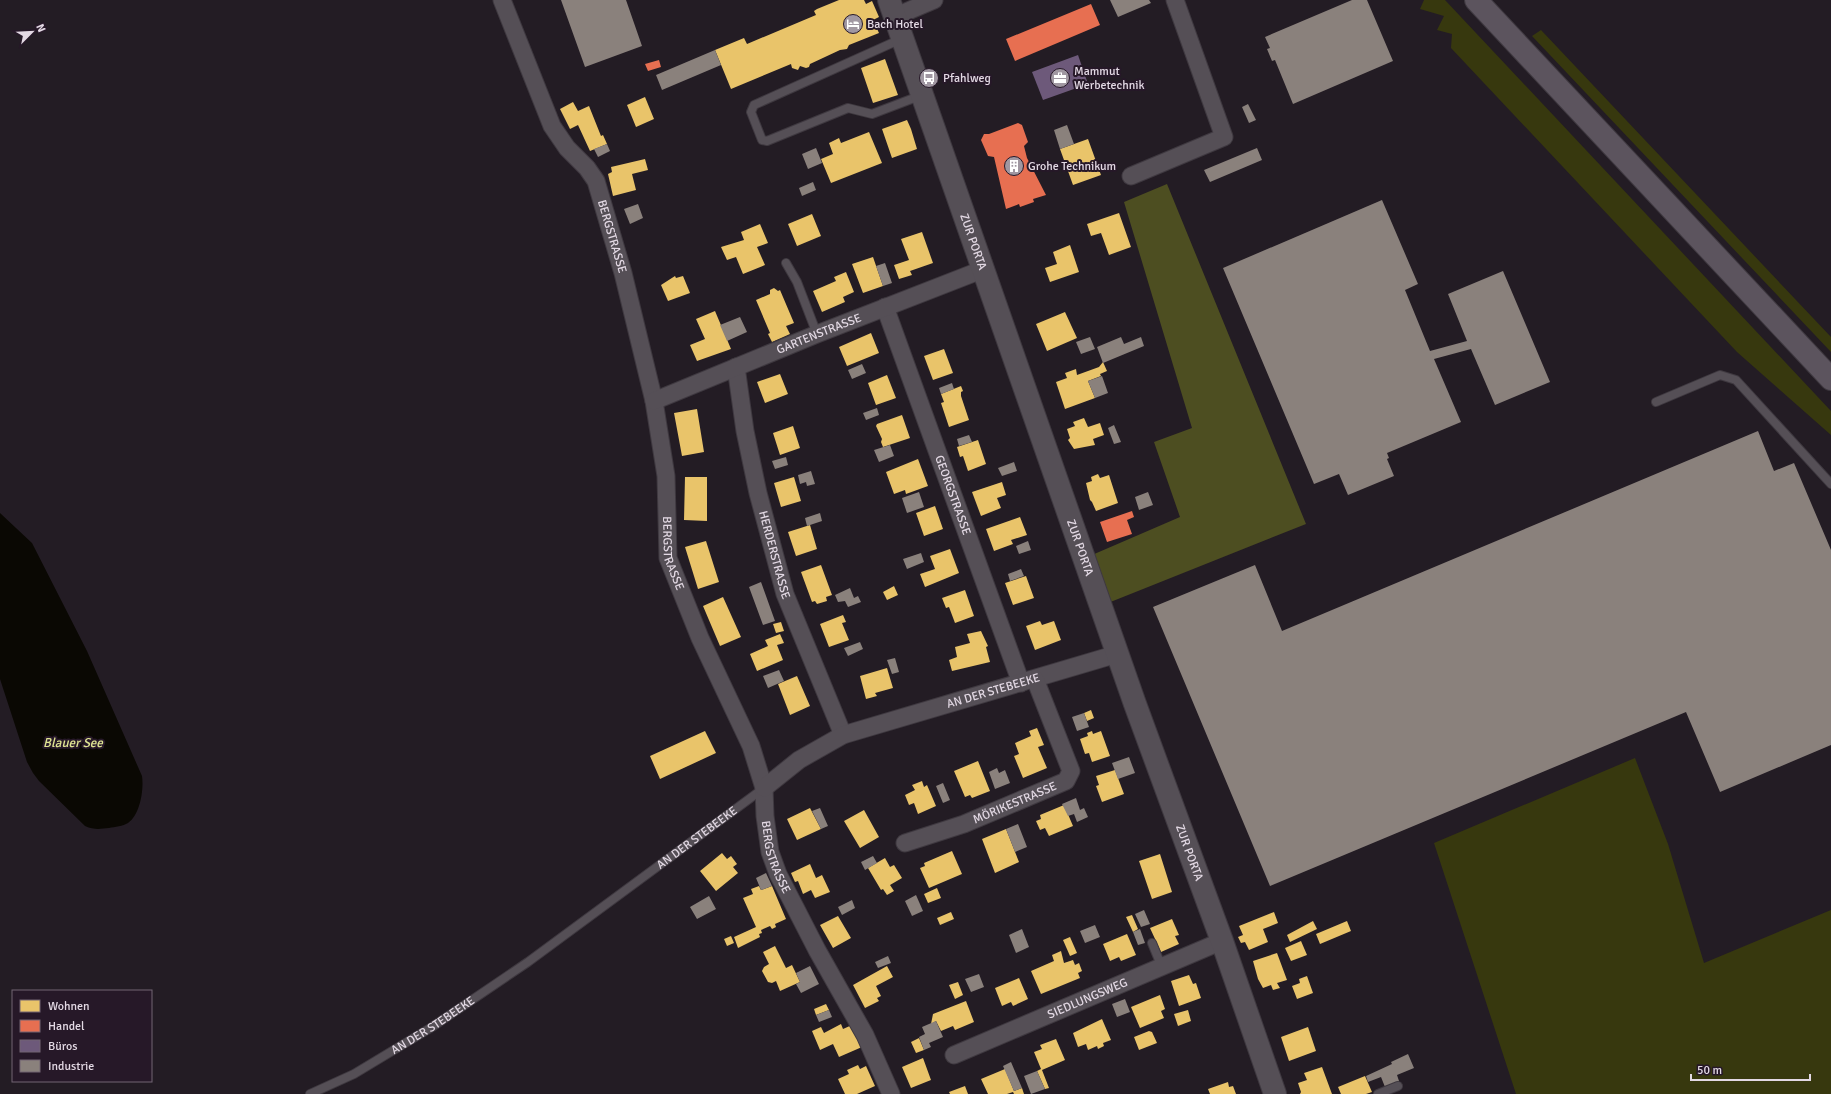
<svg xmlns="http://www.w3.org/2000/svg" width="1831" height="1094" font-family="Signika,sans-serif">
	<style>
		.green { fill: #37380e }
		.forest { fill: #4d4e21 }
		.water { fill: #0a0803 }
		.homes { fill: #e9c46a }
		.shops { fill: #e76f51 }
		.offices { fill: #6d597a }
		.industry { fill: #8a817c }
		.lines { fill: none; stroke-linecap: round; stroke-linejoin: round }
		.service-casing { stroke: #3f3940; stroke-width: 10 }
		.minor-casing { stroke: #3f3940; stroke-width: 19 }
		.secondary-casing { stroke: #3f3940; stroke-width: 24 }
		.primary-casing { stroke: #3f3940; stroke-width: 24 }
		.service { stroke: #554f56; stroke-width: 8 }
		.minor { stroke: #554f56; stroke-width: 17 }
		.secondary { stroke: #554f56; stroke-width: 22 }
		.primary { stroke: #5c545e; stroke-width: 22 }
		.labels { text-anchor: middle; stroke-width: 4; stroke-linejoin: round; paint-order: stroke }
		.poi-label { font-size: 12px; fill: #e3d9e4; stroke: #261828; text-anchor: start }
		.street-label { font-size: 12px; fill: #e3d9e4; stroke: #261828 }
		.water-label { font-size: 13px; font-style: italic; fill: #dfe492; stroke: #261828 }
	</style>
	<rect width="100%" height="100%" fill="#231c24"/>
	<path class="green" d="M1424 0H1445L1831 411V435L1737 352 1451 48 1452 34 1437 30 1444 16 1420 9Z
		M1541 30 1831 337V352L1532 36Z
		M1635 758 1668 844 1704 963 1831 910V1094H1516L1434 843Z"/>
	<path class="forest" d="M1167 184 1306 524 1108 603 1092 555 1180 517 1154 442 1192 428 1124 202Z"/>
	<path class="water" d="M0 513 32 543 87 651 142 776C144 790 140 815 128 823 123 826 115 827 109 828 100 829 94 830 85 826L39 781 33 773 27 762 0 679Z"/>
	<path class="homes" d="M839 0H864L866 4 872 1 879 17 873 20 879 33 849 45 847 49 840 50 810 64 809 67 806 68 800 66 798 70 792 68 791 64 731 89 715 50 744 38 747 44 816 15 814 11 817 9Z
		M885 59 898 95 873 103 861 68Z
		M645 97 654 119 636 127 627 105Z
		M573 102 578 111 589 106 601 136 603 135 607 144 590 151 578 125 570 129 560 109Z
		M907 120 911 129 917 149 892 158 882 129Z
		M869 132 882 163 831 183 821 159 833 154 829 143 839 138 841 143Z
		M1088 139 1101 175 1073 185 1060 149Z
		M645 159 648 170 632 174 636 190 613 196 608 174 612 172 611 167Z
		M1119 213 1131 247 1109 255 1101 233 1091 236 1087 224Z
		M812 214 821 236 797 246 788 224Z
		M760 224 768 243 757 247 765 265 743 274 736 257 727 260 721 247 744 240 741 232Z
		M922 232 933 263 910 271 912 275 899 279 894 265 909 260 901 239Z
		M1070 245 1079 272 1050 282 1045 268 1057 264 1053 252Z
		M873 257 883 286 863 293 852 264Z
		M846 272 854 292 843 297 845 302 822 312 813 291 836 281 834 277Z
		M675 276 676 278 683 276 690 293 668 301 661 285Z
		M774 288 778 291 780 290 794 323 786 326 790 334 772 342 768 334 770 333 756 300 770 294V290Z
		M715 311 731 349 697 361 690 345 705 339 696 319Z
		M1065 312 1077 338 1047 351 1036 324Z
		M871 333 879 353 847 366 839 347Z
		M944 349 953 373 933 380 924 356Z
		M1103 362 1107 371 1100 374 1101 376 1088 381 1095 398 1065 409 1056 382 1067 378 1065 373 1076 369 1077 375 1099 367Z
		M780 374 788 394 765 403 757 382Z
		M887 375 896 398 876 405 868 383Z
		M961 386 963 391 961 392V396L969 420 949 427 941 403 944 402 941 394Z
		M697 409 704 452 682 456 674 413Z
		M902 415 910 438 883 447 881 442 882 439 876 426 877 424Z
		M1084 418 1088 427 1100 423 1104 435 1093 439 1095 445 1074 449 1068 440 1070 438 1067 429 1075 426 1073 422Z
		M793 426 800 448 780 455 773 433Z
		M978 440 986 464 968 471 963 456 960 457 957 447Z
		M918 459 928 486 906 494 905 490 894 494 886 472Z
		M1098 474 1100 478 1109 475 1118 503 1096 511 1092 502 1090 500 1086 483 1092 481 1091 477Z
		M685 477H707V521L684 520Z
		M794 477 801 501 781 507 774 483Z
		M1002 482 1006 495 997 498 1001 508 981 516 972 492Z
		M935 506 943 529 924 536 916 513Z
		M1020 517 1027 535 1011 540 1013 544 994 551 986 529Z
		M810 525 817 549 796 556 788 532Z
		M706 541 719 582 698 589 685 547Z
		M950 549 959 573 925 587 920 574 935 569 930 556Z
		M821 565 832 595 826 597 827 601 817 604 815 601 812 602 801 572Z
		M1026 576 1034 598 1013 605 1005 583Z
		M894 586 898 595 887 600 883 592Z
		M965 590 974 616 955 623 949 607 946 608 942 598Z
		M723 597 741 637 720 646 703 606Z
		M843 615 846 622 842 623 849 640 829 647 820 624Z
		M1040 621 1042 625 1054 621 1061 640 1035 650 1026 626Z
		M781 622 784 631 776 633 773 624Z
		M981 631 988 646 986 647 990 662 952 671 949 660 957 657 955 647 970 643 967 634Z
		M780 634 784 643 777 645 783 660 757 671 750 654 768 646 765 640Z
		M887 668 893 688 875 693 877 696 866 699 860 676Z
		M797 676 810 706 790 715 778 684Z
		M1091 710 1094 718 1087 721 1084 713Z
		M1037 728 1044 745 1038 747 1047 768 1023 778 1014 756 1019 754 1015 743 1031 736 1029 731Z
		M705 731 716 753 660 779 650 756Z
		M1092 731 1093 734 1101 731 1110 756 1092 762 1089 753 1085 754 1080 739 1088 736 1087 733Z
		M978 761 990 791 972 798 970 795 965 797 954 771Z
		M1115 770 1124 794 1102 802 1096 786 1099 785 1096 776Z
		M922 781 924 787 927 785 936 806 918 814 914 803 909 805 905 795 915 790 912 785Z
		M1064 805 1073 826 1049 836 1045 828 1040 830 1036 821 1041 819 1040 815Z
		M810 808 821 829 797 840 787 819Z
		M864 810 879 837 860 848 844 821Z
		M1006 829 1019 862 995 873 982 839Z
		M952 851 962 874 929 888 920 868 925 866 924 863Z
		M722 853 727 859 731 856 737 864 733 867 738 873 716 891 700 871Z
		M1160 854 1172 892 1152 899 1139 861Z
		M885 858 890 867 894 865 902 878 890 885 894 891 887 895 883 889 881 890 868 868Z
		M810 864 816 878 822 875 830 892 815 898 811 890 803 894 798 881 795 882 791 873Z
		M759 886 761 890 772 886 786 919 775 924 776 927 772 929 770 926 761 930 762 933 759 934 760 937 738 948 734 937 756 927 743 898 753 894 751 889Z
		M937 888 941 898 928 903 924 894Z
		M951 912 954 919 940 925 937 918Z
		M1274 912 1278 923 1263 929 1268 942 1249 950 1245 942 1241 943 1238 937 1243 935 1239 926Z
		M1132 915 1138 929 1133 932 1126 917Z
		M838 916 851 938 833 948 820 925Z
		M1172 919 1179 935 1175 936 1179 944 1161 952 1150 928Z
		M1313 921 1317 929 1290 942 1287 935Z
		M1347 921 1351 931 1320 944 1316 934Z
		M1127 934 1136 955 1121 961 1119 957 1110 961 1103 944Z
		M731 936 734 943 727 946 724 939Z
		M1070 937 1077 953 1070 956 1063 940Z
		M1301 941 1307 955 1291 961 1285 948Z
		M775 946 786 968 792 965 800 982 780 991 776 981 772 983 768 982 762 971 764 967 769 964 763 952Z
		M1061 951 1064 963 1073 960 1075 965 1079 963 1082 971 1078 973 1080 978 1041 994 1031 971 1054 961 1052 955Z
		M1277 953 1287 980 1277 983 1280 988 1273 990 1271 985 1263 988 1258 979 1253 961Z
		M887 966 893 977 876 986 881 996 877 998 879 1001 865 1008 853 985Z
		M1189 975 1193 984 1196 983 1201 998 1179 1006 1171 981Z
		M1307 976 1313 993 1297 999 1292 986 1300 983 1299 979Z
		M1019 978 1028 999 1013 1006 1011 1002 1002 1006 995 988Z
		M958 982 963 995 955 999 949 985Z
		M1160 995 1165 1009 1161 1011 1164 1018 1140 1028 1131 1007Z
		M966 1001 974 1022 955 1030 953 1026 941 1031 936 1021 931 1024 933 1014Z
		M826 1004 829 1010 816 1015 814 1009Z
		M1188 1010 1191 1021 1178 1026 1174 1014Z
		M1102 1019 1111 1040 1103 1043 1104 1046 1098 1049 1097 1046 1088 1050 1086 1044 1078 1047 1073 1033Z
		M841 1024 843 1029 852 1025 862 1047 839 1057 833 1044 820 1050 812 1031 821 1027 824 1033Z
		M1308 1027 1316 1051 1289 1061 1281 1037Z
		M1149 1031 1152 1032 1157 1043 1139 1050 1134 1037Z
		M919 1038 924 1050 916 1053 911 1042Z
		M1056 1039 1065 1060 1042 1070 1049 1088 1045 1089 1037 1071 1041 1069 1034 1052 1042 1049 1040 1045Z
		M923 1058 931 1080 911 1088 902 1067Z
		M858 1065 860 1069 866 1066 875 1086 857 1094H845L838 1079 849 1074 847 1070Z
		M1322 1067 1332 1094H1300L1301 1092 1298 1083 1307 1080 1304 1073Z
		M1005 1069 1014 1091 1022 1088 1024 1094H1014L1013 1092 1007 1094H988L981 1079Z
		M1365 1076 1372 1092 1366 1094H1341L1338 1087Z
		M1228 1082 1229 1087 1233 1086 1236 1094H1210L1208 1089Z
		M965 1086 968 1094H950L949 1092Z"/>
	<path class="shops" d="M1091 4 1100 25 1015 61 1006 39Z
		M659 60 661 67 648 71 645 64Z
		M1018 123 1022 125 1028 142 1024 146 1027 158 1046 195 1033 199 1034 202 1020 207 1019 204 1006 209 994 157 988 156 981 140 984 134H989Z
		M1132 511 1134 517 1127 520 1132 534 1107 542 1100 522Z"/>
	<path class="offices" d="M1078 55 1088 84 1043 100 1032 72Z"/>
	<path class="industry" d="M561 0H626L642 46 585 67Z
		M1110 0H1149L1151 3 1118 17Z
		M1352 0H1367L1393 61 1293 104 1275 60 1272 61 1267 49 1270 48 1265 37Z
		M715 50 721 65 662 90 656 75Z
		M1248 104 1256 120 1249 123 1242 107Z
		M1067 125 1074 144 1060 149 1054 130Z
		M607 144 610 151 598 157 594 149Z
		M816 148 822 163 808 169 802 154Z
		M1257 148 1262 160 1210 182 1204 170Z
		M813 182 816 190 802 196 799 188Z
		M1382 200 1418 284 1405 290 1430 351 1467 341 1448 294 1503 271 1550 382 1495 405 1471 349 1434 359 1461 422 1387 453 1389 458 1387 459 1394 476 1348 495 1339 474 1314 484 1223 268Z
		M638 204 643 218 630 224 624 209Z
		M885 263 892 283 883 286 876 266Z
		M740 317 747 332 727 341 720 325Z
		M1090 337 1095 349 1081 354 1076 342Z
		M1121 337 1124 344 1141 337 1144 346 1103 363 1097 347Z
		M862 364 866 373 852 379 848 370Z
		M1102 376 1108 393 1095 398 1088 381Z
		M952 383 954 389 941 394 939 388Z
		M877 408 879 415 866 420 863 413Z
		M1114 425 1121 442 1114 444 1108 428Z
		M1758 431 1774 471 1794 463 1831 550V745L1720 792 1686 712 1270 886 1153 607 1255 565 1282 631Z
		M969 435 972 442 959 446 957 439Z
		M890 445 894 456 879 462 874 450Z
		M786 457 788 465 775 469 772 461Z
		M1014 462 1017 471 1002 476 998 468Z
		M811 471 815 484 807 486 806 482 800 484 798 475Z
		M919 492 924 507 907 513 902 498Z
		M1148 492 1153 505 1139 510 1135 497Z
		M820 513 822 521 807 526 805 518Z
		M1028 541 1031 550 1019 554 1016 546Z
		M921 553 924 562 907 569 903 559Z
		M1021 569 1024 576 1010 581 1008 574Z
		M761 582 775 621 763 625 749 587Z
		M850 588 854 598 858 596 861 602 848 607 845 601 838 602 835 595Z
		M860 642 863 649 848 656 844 648Z
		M895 658 899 672 892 674 887 660Z
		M779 670 784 681 768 688 763 676Z
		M1084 713 1089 727 1077 731 1072 717Z
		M1129 757 1135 773 1118 779 1112 763Z
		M997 768 999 773 1005 770 1010 783 995 789 989 772Z
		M943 783 950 800 943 803 936 786Z
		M1076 798 1080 810 1084 808 1088 817 1077 822 1074 814 1068 816 1062 804Z
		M820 808 828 826 821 829 812 811Z
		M1018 824 1027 847 1015 852 1006 829Z
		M873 856 877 863 865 870 861 862Z
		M766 873 772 886 761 890 756 878Z
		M916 895 923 911 912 916 905 901Z
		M709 896 716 909 697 919 690 907Z
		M852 900 855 908 842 915 838 907Z
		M1144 910 1150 924 1141 927 1135 914Z
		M1095 925 1100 937 1085 943 1080 931Z
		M1022 929 1029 947 1016 953 1009 935Z
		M1140 929 1145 943 1138 945 1133 932Z
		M888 956 891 963 878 968 875 962Z
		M810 966 819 984 801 993 796 984 800 982 796 973Z
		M979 974 984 987 971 992 965 979Z
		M1125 999 1130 1012 1117 1017 1112 1004Z
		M829 1010 832 1017 819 1022 816 1015Z
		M936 1021 943 1037 929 1043 931 1047 924 1050 919 1037 925 1034 922 1027Z
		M1408 1054 1414 1068 1397 1075 1399 1081 1385 1087 1381 1077 1368 1082 1366 1076 1392 1064 1391 1062Z
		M1011 1062 1022 1088 1014 1091 1003 1066Z
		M1037 1071 1045 1089 1031 1094 1024 1076Z"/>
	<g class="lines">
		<g class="service-casing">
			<g id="service">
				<path d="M901 39 754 105 751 112 762 140 767 141 848 108 872 114 922 95"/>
				<path d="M786 263 797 282 817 334"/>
				<path d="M1656 402 1720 375 1736 380 1831 484"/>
				<path d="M1152 943 1161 965"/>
				<path id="s1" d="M310 1094 354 1074 432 1027 528 962 764 788"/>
				<path d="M1378 1094 1398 1086"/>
			</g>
		</g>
		<g class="minor-casing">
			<g id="minor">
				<path id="s2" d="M502 0 552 126 567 148 587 168 596 181 623 273 654 401 666 476 668 558 700 638 751 746 764 788 765 816 770 852 778 874 817 950 865 1035 891 1094"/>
				<path d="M894 17 934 0"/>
				<path d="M1131 176 1224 137 1175 0"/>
				<path id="s3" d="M885 307 1021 683"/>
				<path id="s4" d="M736 367 745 431 758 493 785 594 843 735"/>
				<path id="s5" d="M654 401 817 334 984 269"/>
				<path id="s6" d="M764 788 799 760 843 735 1117 654"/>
				<path id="s7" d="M905 843 964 824 1066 781 1071 771 1035 679"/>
				<path id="s8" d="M954 1055 1222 941"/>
			</g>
		</g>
		<g class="secondary-casing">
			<g id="secondary">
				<path id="s9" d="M889 0 1135 704 1222 941 1275 1094"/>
			</g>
		</g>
		<g class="primary-casing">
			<path id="primary" d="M1476 0 1831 379"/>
		</g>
		<use href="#service" class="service"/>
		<use href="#minor" class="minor"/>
		<use href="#secondary" class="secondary"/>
		<use href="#primary" class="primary"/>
	</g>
	<defs>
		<g id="hotel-disc" transform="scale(1)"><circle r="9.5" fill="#a097a1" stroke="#261828"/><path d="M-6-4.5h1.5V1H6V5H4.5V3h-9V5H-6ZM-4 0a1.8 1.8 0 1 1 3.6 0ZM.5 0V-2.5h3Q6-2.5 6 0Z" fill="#fff"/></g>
		<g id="bus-disc" transform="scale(1)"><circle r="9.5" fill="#a097a1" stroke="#261828"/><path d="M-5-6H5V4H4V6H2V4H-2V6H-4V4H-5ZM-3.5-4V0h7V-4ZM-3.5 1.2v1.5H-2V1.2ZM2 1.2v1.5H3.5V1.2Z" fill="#fff"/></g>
		<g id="office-disc" transform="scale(1)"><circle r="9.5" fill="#a097a1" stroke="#261828"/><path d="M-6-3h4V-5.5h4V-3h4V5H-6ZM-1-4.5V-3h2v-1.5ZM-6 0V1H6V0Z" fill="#fff"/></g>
		<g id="building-disc" transform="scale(1)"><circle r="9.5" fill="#a097a1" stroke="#261828"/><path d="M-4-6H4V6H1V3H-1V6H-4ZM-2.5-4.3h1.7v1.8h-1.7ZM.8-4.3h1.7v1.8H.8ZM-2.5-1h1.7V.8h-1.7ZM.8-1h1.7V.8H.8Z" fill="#fff"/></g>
	</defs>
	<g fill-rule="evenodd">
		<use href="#hotel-disc" x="853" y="24"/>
		<use href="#bus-disc" x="929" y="78"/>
		<use href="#office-disc" x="1060" y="78"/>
		<use href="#building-disc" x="1014" y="166"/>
	</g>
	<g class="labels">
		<g class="poi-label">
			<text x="867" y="28">Bach Hotel</text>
			<text x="1074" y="75">Mammut<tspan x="1074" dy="14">Werbetechnik</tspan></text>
			<text x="943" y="82">Pfahlweg</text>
			<text x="1028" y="170">Grohe Technikum</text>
		</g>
		<g class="street-label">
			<text dy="4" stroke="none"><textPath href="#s2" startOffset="264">BERGSTRASSE</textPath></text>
			<text dy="4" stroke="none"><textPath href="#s9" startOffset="256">ZUR PORTA</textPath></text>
			<text dy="4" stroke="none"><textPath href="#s5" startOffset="178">GARTENSTRASSE</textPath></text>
			<text dy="4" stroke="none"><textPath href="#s3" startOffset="200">GEORGSTRASSE</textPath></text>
			<text dy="4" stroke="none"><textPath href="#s9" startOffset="580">ZUR PORTA</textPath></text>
			<text dy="4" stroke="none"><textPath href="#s2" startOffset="588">BERGSTRASSE</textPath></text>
			<text dy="4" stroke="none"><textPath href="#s4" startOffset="192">HERDERSTRASSE</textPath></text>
			<text dy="4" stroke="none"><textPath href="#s6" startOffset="252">AN DER STEBEEKE</textPath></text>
			<text dy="4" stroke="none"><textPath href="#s7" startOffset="117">MÖRIKESTRASSE</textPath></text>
			<text dy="4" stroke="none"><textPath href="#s1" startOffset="465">AN DER STEBEEKE</textPath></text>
			<text dy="4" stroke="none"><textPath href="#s9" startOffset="904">ZUR PORTA</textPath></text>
			<text dy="4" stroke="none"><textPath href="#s2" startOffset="912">BERGSTRASSE</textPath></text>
			<text dy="4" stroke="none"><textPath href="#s8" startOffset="145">SIEDLUNGSWEG</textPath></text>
			<text dy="4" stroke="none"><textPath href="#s1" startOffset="141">AN DER STEBEEKE</textPath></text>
		</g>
		<g class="water-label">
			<text x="73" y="747">Blauer See</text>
		</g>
	</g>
	<rect x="12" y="990" width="140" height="92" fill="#261828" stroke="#726573"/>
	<rect x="20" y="1000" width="20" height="12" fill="#e9c46a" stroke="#726573"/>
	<text x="48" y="1010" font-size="12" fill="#e3d9e4">Wohnen</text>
	<rect x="20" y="1020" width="20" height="12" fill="#e76f51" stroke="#726573"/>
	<text x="48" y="1030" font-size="12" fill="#e3d9e4">Handel</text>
	<rect x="20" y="1040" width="20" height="12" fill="#6d597a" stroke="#726573"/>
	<text x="48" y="1050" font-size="12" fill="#e3d9e4">Büros</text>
	<rect x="20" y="1060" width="20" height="12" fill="#8a817c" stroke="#726573"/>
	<text x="48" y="1070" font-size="12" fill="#e3d9e4">Industrie</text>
	<g transform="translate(32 32) rotate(66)" stroke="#261828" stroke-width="3" paint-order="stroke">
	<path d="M0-3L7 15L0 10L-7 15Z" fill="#e3d9e4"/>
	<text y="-6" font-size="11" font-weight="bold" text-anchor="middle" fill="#e3d9e4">N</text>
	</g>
	<path d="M1691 1074v6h119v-6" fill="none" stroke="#e3d9e4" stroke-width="2"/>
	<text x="1697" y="1074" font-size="12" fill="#e3d9e4" stroke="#261828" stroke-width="3" paint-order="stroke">50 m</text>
</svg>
